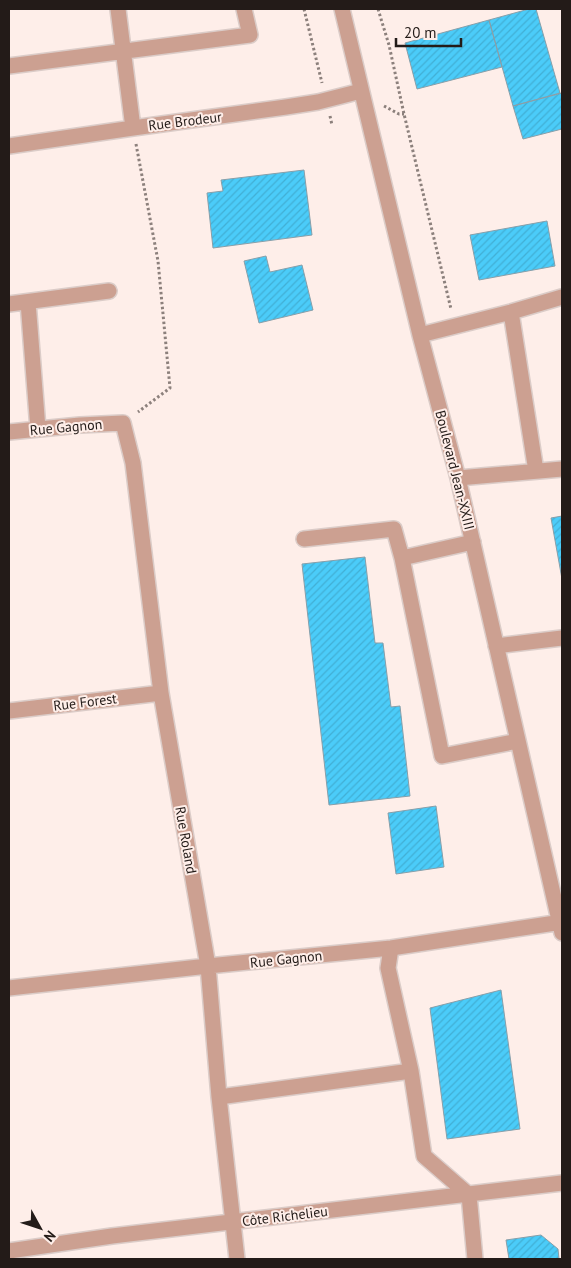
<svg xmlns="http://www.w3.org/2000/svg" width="571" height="1268" font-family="'PT Sans',sans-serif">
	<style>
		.building { fill: url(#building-hatch); stroke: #889fa9 }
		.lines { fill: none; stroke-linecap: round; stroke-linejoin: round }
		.minor-casing { stroke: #dbccc8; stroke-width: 18 }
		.path { stroke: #8c807c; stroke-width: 3; stroke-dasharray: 2.5 2.5; stroke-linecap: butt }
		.minor { stroke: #cca091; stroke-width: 15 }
		.labels { text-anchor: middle; stroke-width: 4; stroke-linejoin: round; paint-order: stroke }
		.street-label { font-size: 14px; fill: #231b18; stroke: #feeee9 }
	</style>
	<defs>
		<pattern id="building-hatch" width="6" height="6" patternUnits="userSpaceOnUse" patternTransform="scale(1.25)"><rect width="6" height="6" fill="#4bccf9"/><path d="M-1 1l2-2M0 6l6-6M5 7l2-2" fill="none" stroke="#41afd5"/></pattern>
	</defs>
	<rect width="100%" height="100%" fill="#feeee9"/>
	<path class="building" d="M529 9H536L560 93 513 106 489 20Z
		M489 20 502 67 417 89 405 43Z
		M562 93V129L523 139 513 106Z
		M304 170 312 235 213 248 207 193 223 191 221 180Z
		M547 221 555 266 479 280 470 235Z
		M266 256 270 272 302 265 313 310 259 323 244 261Z
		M562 516V579L551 518Z
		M365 557 375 643H383L391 707 400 706 410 796 329 805 302 564Z
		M436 806 444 867 396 874 388 813Z
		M501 990 520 1129 447 1139 430 1008Z
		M541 1235 558 1249 559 1259H509L506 1240Z"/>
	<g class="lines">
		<g class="minor-casing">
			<path id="minor" d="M118 9 133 128
				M342 9 420 335 458 478 562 933
				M9 66 250 35 244 9
				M9 146 133 128 286 107 318 102 361 91
				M28 302 38 429
				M9 304 109 291
				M511 312 536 471
				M420 335 511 312 562 297
				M9 432 80 425 123 423 133 463 161 693 208 966 219 1097 237 1259
				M458 478 562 469
				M304 539 394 529 402 558
				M473 542 402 558 442 756 518 741
				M496 646 562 638
				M9 711 161 693
				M391 948 388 968 411 1071 424 1156 469 1195 475 1259
				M9 988 208 966 391 948 562 922
				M219 1097 411 1071
				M9 1251 112 1236 562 1183"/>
		</g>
		<path class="path" d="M304 9 322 83
			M378 9 389 45 404 114 451 309
			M384 106 399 114H404
			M330 116 332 125
			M136 144 158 261 170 388 138 412"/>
		<use href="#minor" class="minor"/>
	</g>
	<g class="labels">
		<g class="street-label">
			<text transform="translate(185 121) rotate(-7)" y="5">Rue Brodeur</text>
			<text transform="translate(66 427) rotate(-5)" y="5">Rue Gagnon</text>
			<text transform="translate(455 470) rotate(76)" y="5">Boulevard Jean-XXIII</text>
			<text transform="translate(85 702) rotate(-7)" y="5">Rue Forest</text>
			<text transform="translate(186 840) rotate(80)" y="5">Rue Roland</text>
			<text transform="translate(286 959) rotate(-6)" y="5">Rue Gagnon</text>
			<text transform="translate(285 1216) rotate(-7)" y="5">Côte Richelieu</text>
		</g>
	</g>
	<rect width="571" height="1268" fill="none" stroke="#231b18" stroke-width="20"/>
	<g transform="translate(40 1228) rotate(130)" stroke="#feeee9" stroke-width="4" paint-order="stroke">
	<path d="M0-4L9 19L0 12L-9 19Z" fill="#231b18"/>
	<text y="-8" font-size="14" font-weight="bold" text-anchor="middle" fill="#231b18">N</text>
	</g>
	<path d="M396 38v8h65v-8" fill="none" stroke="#231b18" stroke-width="2.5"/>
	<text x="404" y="38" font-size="15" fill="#231b18" stroke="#feeee9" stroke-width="4" paint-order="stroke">20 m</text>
</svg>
